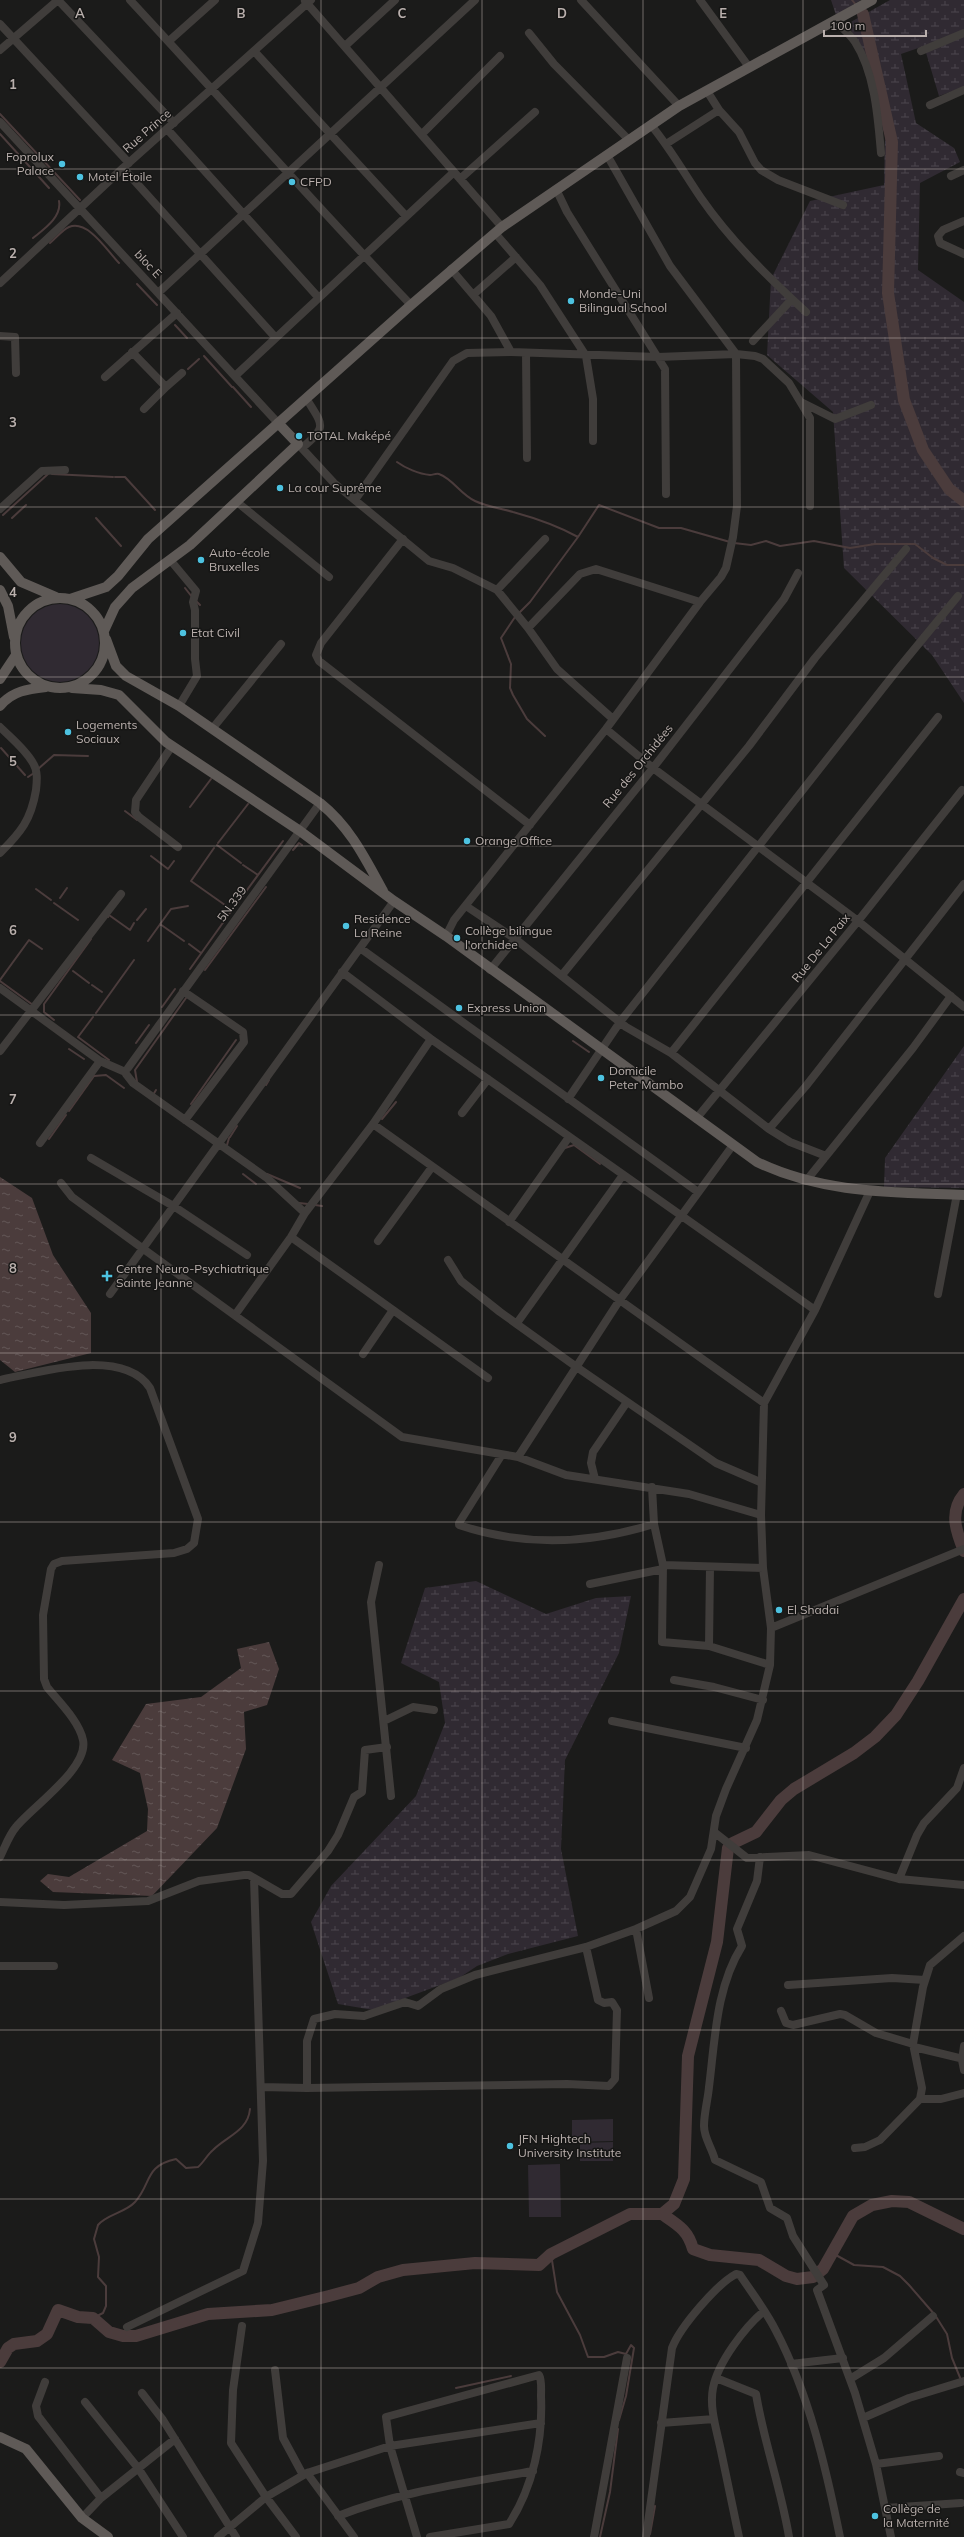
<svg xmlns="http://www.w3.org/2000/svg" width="964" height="2537" font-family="Mulish,sans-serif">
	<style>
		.grass { fill: #302a32 }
		.wetland { fill: url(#wetland-marsh) }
		.water { fill: url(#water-ripples) }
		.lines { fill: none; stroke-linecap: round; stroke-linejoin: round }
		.stream { stroke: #4b3c3c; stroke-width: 2 }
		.river { stroke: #4b3c3c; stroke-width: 12 }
		.minor { stroke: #403d3b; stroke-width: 8 }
		.major { stroke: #5f5a57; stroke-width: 10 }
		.grid { fill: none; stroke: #bab0ad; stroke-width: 1; stroke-opacity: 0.55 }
		.poi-dot { fill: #4dc2e0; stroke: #161615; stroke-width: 1.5 }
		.labels { text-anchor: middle; stroke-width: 3; stroke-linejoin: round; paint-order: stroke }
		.street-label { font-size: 12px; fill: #bab0ad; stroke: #161615 }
		.poi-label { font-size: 12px; fill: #bab0ad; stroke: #161615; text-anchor: start }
		.grid-label { font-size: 13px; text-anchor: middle; font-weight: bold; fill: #bab0ad; stroke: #161615; stroke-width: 3; stroke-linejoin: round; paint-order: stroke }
	</style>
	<defs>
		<pattern id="wetland-marsh" width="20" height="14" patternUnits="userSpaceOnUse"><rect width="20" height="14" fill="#302a32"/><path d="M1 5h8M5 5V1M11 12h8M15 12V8" fill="none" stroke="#4c464d"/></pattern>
		<pattern id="water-ripples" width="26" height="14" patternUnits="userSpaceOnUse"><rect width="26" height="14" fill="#4b3c3c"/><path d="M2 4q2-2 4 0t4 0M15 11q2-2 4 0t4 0" fill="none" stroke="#635656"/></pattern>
	</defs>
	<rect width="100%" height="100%" fill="#1b1b1a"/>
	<path class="grass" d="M21 643a39 39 0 1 1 78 0a39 39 0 1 1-78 0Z
		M613 2119V2141L572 2142V2120Z
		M613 2142V2161H580V2143Z
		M560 2164 561 2217H529L528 2165Z"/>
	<path class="wetland" d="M831 0H861L836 15Z
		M890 0H964V87L939 96 924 46 901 54 916 123 954 148 960 162 920 183 918 270 964 302V703L932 655 844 568 833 412 767 355 771 279 810 201 884 185 885 135 849 23Z
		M964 1046V1188L884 1187 885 1158Z
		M476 1581 546 1614 596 1598 631 1596 619 1653 565 1760 561 1849 578 1936 508 1954 477 1966 459 1978 373 2010 338 2004 311 1922 331 1886 416 1796 445 1723 439 1682 401 1663 425 1588Z"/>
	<path class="water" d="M0 1177 32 1198 53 1255 91 1313V1353L15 1372 0 1360Z
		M269 1642 279 1669 267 1705 244 1712 246 1749 217 1828 152 1896 53 1892 40 1881 48 1874 69 1877 147 1831 148 1809 140 1773 112 1760 146 1704 201 1697 241 1668 237 1649Z"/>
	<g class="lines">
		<path class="stream" d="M852 0 856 5
			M0 114 80 200
			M0 134 49 188
			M33 238C44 229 62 217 59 201
			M50 243C56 238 62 230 69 227 88 219 108 252 119 263
			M137 284 157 305
			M175 325 187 338
			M204 356 232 387
			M188 369 199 359
			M233 387 251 407
			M397 462C405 468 419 474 430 475 433 475 436 473 439 474 453 479 460 494 475 501 488 507 500 508 513 512 535 518 558 526 578 537L599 505 659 528H681L730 542
			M52 474 113 477
			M115 477H125L155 510
			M3 515 48 474
			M12 518 26 505
			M96 518 121 546
			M734 543 751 545 766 541 780 546 814 541 850 548 875 544H915L933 558 947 565H964
			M185 588 192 597
			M195 600 200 605
			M518 614 530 602 578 537
			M515 617 501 638 511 664 510 688 513 695 527 719 545 736
			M1 748 25 775
			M38 769 54 755 88 756
			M28 777 34 773
			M190 807 211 779
			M125 811 137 820
			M218 843 248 804
			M217 845 241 863
			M293 850 299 843 302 845
			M151 856 168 869 174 861
			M243 865 258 875
			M36 889 51 900
			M60 898 67 888
			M54 903 78 920
			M236 905 283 841
			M108 917 109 915 130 930 134 923
			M137 920 146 909
			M160 924 184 941
			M148 941 171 909 188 906
			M189 944 201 953
			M190 969 232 910 191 881 214 848
			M205 970 266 887
			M73 971 89 983
			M0 980 29 940 42 949
			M0 981 33 1005
			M92 985 102 992
			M162 1007 175 989
			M96 1013 134 960
			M93 1017 78 1037 109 1060
			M54 1020 44 1012V1004L91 939
			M573 1041 589 1052
			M136 1043 149 1025
			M69 1049 84 1059
			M137 1082 135 1070 186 998
			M266 1085 269 1080
			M153 1095 156 1090
			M191 1104 236 1040
			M69 1111 94 1076 106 1075 124 1088
			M382 1119 396 1102
			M230 1137 237 1126
			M49 1139 66 1115
			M227 1145 229 1138
			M565 1148 574 1145 600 1164
			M243 1174 256 1184
			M267 1174 300 1188
			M299 1203 308 1204
			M315 1205 322 1206
			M551 2254 557 2292 580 2335 588 2357H604L618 2352 626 2354 631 2345 634 2348 626 2396 619 2420
			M834 2254 854 2265 883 2267 900 2276 909 2285 935 2315 947 2334 952 2358 961 2380
			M93 2318 103 2313 106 2306V2286L98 2277 99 2257 94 2239 98 2225C107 2214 125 2213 135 2202 152 2183 144 2166 176 2159L186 2168 198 2167C204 2162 207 2155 213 2150 227 2136 248 2131 250 2109
			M456 2388 511 2376
			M650 2534 655 2506
			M600 2537 610 2492 618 2429"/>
		<path class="river" d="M863 14 892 142 888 293 904 400 923 450 949 489 964 501
			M964 1494C949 1512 956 1531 964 1551
			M662 2214C678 2225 688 2230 693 2249L710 2255 759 2260 786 2276 797 2279 813 2277 823 2269 853 2216 872 2205 892 2201 909 2202 964 2229
			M0 2362 8 2348 14 2344 37 2341 47 2334 58 2310 78 2317 93 2318 109 2332 123 2336H136L208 2314 272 2310 329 2296 359 2288 378 2277 403 2270 475 2263 539 2265 551 2254 630 2214H662L674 2204 684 2179 688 2056 717 1942 728 1848 733 1843 756 1832 781 1800 794 1789 854 1753 875 1737 896 1715 918 1681 964 1599"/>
		<path class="minor" d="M58 0 174 123
			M130 0C224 101 315 205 411 305
			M581 0 679 106
			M700 0 749 67
			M305 1 502 227
			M835 21C842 28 850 34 855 42 875 73 878 118 881 153
			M0 24 129 163
			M529 33 554 64 629 140
			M169 41 215 0
			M345 46 395 0
			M0 50 58 0
			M254 51 406 216
			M921 51 964 33
			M707 91 719 110 739 132 755 163 761 170 778 180 843 205
			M930 105 964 90
			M0 122 278 423
			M651 125C670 148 684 173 701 198 730 240 768 277 806 312
			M167 129 318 297
			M422 134 500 56
			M666 144 719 110
			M123 168 275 337
			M951 176 964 170
			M460 179 535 112
			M556 189 567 212 665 369 666 494
			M964 221 943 230 938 236 940 243 964 254
			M495 233 540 285 586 356 593 399V441
			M451 269 491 316 511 352 658 357 736 354 755 356 763 359 789 383 810 418V506
			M0 283 123 168 311 0
			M158 293 475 0
			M474 294 516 257
			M0 336 15 337 16 373
			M753 341 792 299
			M132 352 166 387 144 409
			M526 353 527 458
			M235 376 454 172
			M105 377 177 313
			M166 387 182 373
			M803 403 835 419 871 405
			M298 444 334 483 429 561 453 568 497 590 528 628 557 669 613 719
			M302 448C328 426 323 426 306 398
			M355 500 453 361 467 353 511 352
			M237 502 329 577
			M0 509 42 471 65 470
			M403 539 321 643 316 655 319 661 530 825
			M171 561 196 591 193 602 195 610V659L197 676 179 706
			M497 590 545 539
			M528 628 580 574 596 569 700 602
			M0 727C11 738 25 749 33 763 38 771 37 781 36 790 31 820 21 832 0 853
			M212 729 281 644
			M606 729 653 768 858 921 964 1007
			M172 746 136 800 135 812 139 817 178 847
			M466 906 514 938 626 1027 671 1053 769 1129 806 1086 964 884
			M446 936 454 920 606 729 700 602 721 577 726 568 733 537 737 506 736 354 670 266 607 155
			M360 948 698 1192
			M490 970 653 768 784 599 798 573
			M342 972 431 1039 815 1310
			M562 975 749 746 815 658 906 549
			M0 988 100 1061 123 1071
			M183 991 243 1032 244 1042 185 1120
			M0 1051 121 894
			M671 1053 938 717
			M128 1068 320 803
			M126 1074 133 1083 267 1178 305 1213
			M568 1099 620 1022 898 669 958 596
			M462 1113 488 1079
			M696 1119 858 921 962 790
			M373 1124 764 1403
			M769 1129 790 1142 826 1156
			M40 1143 100 1061
			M91 1158 175 1207 247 1255
			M806 1181 913 1048 951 996
			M61 1183 72 1197 402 1437 518 1457 566 1475 689 1494 761 1515
			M509 1222 569 1137
			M291 1237 488 1378
			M378 1241 432 1167
			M448 1260 461 1281 500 1312 578 1368 716 1463 760 1482
			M110 1294 394 901
			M938 1294 957 1194
			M235 1315 291 1237 305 1213 373 1124 431 1039
			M517 1323 623 1175
			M363 1354 393 1310
			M0 1380C39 1372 123 1347 150 1388L198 1519 194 1543 187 1549 174 1553 62 1561 54 1564 51 1569 43 1615 44 1679 47 1687C59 1702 79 1721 83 1740 89 1768 32 1807 16 1827 9 1835 5 1847 0 1857
			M501 1456 459 1523V1525C524 1547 590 1544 654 1524
			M518 1457 619 1301 733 1145
			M595 1479 591 1463 593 1452 627 1402
			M652 1487 654 1524 663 1565 662 1642 709 1646 770 1665
			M379 1565 371 1602 391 1796
			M663 1565 763 1568
			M590 1584 663 1569
			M771 1628 964 1549
			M709 1646 710 1567
			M674 1680 714 1687 763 1700
			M384 1721 413 1707 434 1710
			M612 1721 746 1748
			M714 1832 747 1858 809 1855 899 1879 964 1885
			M760 1857 757 1881 737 1929 742 1946C716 1987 715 2040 709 2087 708 2099 704 2113 704 2126 704 2138 712 2148 715 2160L761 2182 770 2208 787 2218 793 2236 824 2285 817 2290 855 2393 876 2464 891 2537
			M899 1879 917 1835 924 1823 957 1788 964 1768
			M0 1902 64 1905 148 1901 199 1881 244 1875H249L282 1894H291L328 1851 338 1835 354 1797 362 1792 365 1750 387 1747
			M636 1929 649 1998
			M0 1966H54
			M788 1985 892 1978 925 1980
			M781 2011 786 2023 793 2025 840 2014 845 2015 876 2033 913 2044
			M964 2046 962 2060 964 2070
			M914 2047 964 2059
			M261 2087 307 2088 567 2084 609 2086 615 2079 617 2010 612 2002 604 2003 598 2000 586 1947
			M307 2088V2041L314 2019 335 2014 364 2016 405 2002 418 2006 441 1989 475 1975 586 1947 636 1929 676 1911 690 1897 711 1849 716 1816 726 1789 757 1720 770 1665 771 1628 763 1568 761 1515 764 1403 815 1310 870 1191
			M920 2099H941L964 2093
			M855 2148 865 2147 880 2140 920 2099 922 2088 913 2044 923 1987 930 1965 964 1936
			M242 2326 233 2390 231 2443 266 2497 296 2537
			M127 2327 243 2271 258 2223 263 2161 254 1878
			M791 2364 843 2358
			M275 2370 283 2438 303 2475
			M716 2378 756 2394C764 2443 781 2488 789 2537
			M850 2379 884 2358 933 2316
			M45 2382 36 2406 38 2416 101 2498
			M142 2393 163 2420 236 2537
			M85 2402 138 2468 183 2537
			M863 2418 909 2398 964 2381
			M661 2423 714 2419
			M876 2464 939 2456
			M960 2472 964 2473
			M307 2473 354 2537
			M886 2508 961 2503
			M338 2516C401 2491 467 2483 533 2471
			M82 2518 101 2498 175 2439
			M218 2537 266 2497 307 2473 390 2446 541 2423
			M417 2537 390 2446 386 2417 539 2375C542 2380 541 2390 541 2396 543 2440 533 2487 509 2524L430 2537
			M594 2537 627 2358
			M646 2537 672 2348C680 2327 717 2284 736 2274L740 2275C752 2293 766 2311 776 2331 809 2394 826 2468 840 2537
			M739 2537C733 2508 727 2479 721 2451 717 2431 709 2408 713 2388 718 2362 745 2327 764 2311"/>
		<path class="major" d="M0 557 21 582 56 597
			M0 590 8 606 14 637
			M15 643a45 45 0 1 1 90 0a45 45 0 1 1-90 0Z
			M70 599 106 587 118 576 148 539 411 305 502 227 679 106 872 0
			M104 631 115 607 132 588 190 545 298 444 278 423
			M106 639 116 666 126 676 179 706 320 803C350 827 365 858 383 891
			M0 679 16 655
			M72 688 101 690 119 695 166 742 300 831 394 901 446 936 757 1162C823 1194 893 1192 964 1195
			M0 706C12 691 28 689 46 687
			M0 2437 26 2449 82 2518 108 2537"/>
	</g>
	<path class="grid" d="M161 0V2537M321 0V2537M482 0V2537M643 0V2537M803 0V2537M0 169H964M0 338H964M0 507H964M0 677H964M0 846H964M0 1015H964M0 1184H964M0 1353H964M0 1522H964M0 1691H964M0 1860H964M0 2030H964M0 2199H964M0 2368H964"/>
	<g class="poi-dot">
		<circle cx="62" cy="164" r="4"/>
		<circle cx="80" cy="177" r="4"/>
		<circle cx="292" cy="182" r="4"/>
		<circle cx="571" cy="301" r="4"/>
		<circle cx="299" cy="436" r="4"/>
		<circle cx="280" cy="488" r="4"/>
		<circle cx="201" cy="560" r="4"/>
		<circle cx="183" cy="633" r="4"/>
		<circle cx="68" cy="732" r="4"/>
		<circle cx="467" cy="841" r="4"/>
		<circle cx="346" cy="926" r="4"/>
		<circle cx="457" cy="938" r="4"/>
		<circle cx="459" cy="1008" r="4"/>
		<circle cx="601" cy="1078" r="4"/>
		<path d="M105 1270h4v4h4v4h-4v4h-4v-4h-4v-4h4z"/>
		<circle cx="779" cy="1610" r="4"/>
		<circle cx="510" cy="2146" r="4"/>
		<circle cx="875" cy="2516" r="4"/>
	</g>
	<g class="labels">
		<g class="street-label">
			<text transform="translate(147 131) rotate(-41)" y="4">Rue Prince</text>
			<text transform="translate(148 264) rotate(47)" y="4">bloc E</text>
			<text transform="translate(638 766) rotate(-51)" y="4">Rue des Orchidées</text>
			<text transform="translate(232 904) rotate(-54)" y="4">5N.339</text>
			<text transform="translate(821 948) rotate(-51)" y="4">Rue De La Paix</text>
		</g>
		<g class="poi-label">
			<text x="54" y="161" text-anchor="end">Foprolux<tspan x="54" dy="14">Palace</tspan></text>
			<text x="88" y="181">Motel Étoile</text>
			<text x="300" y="186">CFPD</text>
			<text x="579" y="298">Monde-Uni<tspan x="579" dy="14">Bilingual School</tspan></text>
			<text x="307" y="440">TOTAL Maképé</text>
			<text x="288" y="492">La cour Suprême</text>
			<text x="209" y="557">Auto-école<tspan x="209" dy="14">Bruxelles</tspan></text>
			<text x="191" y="637">Etat Civil</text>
			<text x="76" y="729">Logements<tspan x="76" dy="14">Sociaux</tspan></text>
			<text x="475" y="845">Orange Office</text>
			<text x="354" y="923">Residence<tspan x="354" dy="14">La Reine</tspan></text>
			<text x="465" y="935">Collège bilingue<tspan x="465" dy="14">l'orchidee</tspan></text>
			<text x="467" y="1012">Express Union</text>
			<text x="609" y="1075">Domicile<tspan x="609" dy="14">Peter Mambo</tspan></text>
			<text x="116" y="1273">Centre Neuro-Psychiatrique<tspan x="116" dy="14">Sainte Jeanne</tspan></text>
			<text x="787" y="1614">El Shadai</text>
			<text x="518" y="2143">JFN Hightech<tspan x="518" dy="14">University Institute</tspan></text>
			<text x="883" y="2513">Collège de<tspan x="883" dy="14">la Maternité</tspan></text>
		</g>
	</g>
	<g class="grid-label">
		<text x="80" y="18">A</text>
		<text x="241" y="18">B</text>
		<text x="402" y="18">C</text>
		<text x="562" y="18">D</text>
		<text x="723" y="18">E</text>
		<text x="13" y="89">1</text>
		<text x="13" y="258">2</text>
		<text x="13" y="427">3</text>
		<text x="13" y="597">4</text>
		<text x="13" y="766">5</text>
		<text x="13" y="935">6</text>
		<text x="13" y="1104">7</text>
		<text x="13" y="1273">8</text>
		<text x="13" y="1442">9</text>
	</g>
	<path d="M824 30v6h102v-6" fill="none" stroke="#bab0ad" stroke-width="2"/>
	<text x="830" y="30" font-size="12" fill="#bab0ad" stroke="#161615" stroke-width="3" paint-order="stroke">100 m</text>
</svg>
